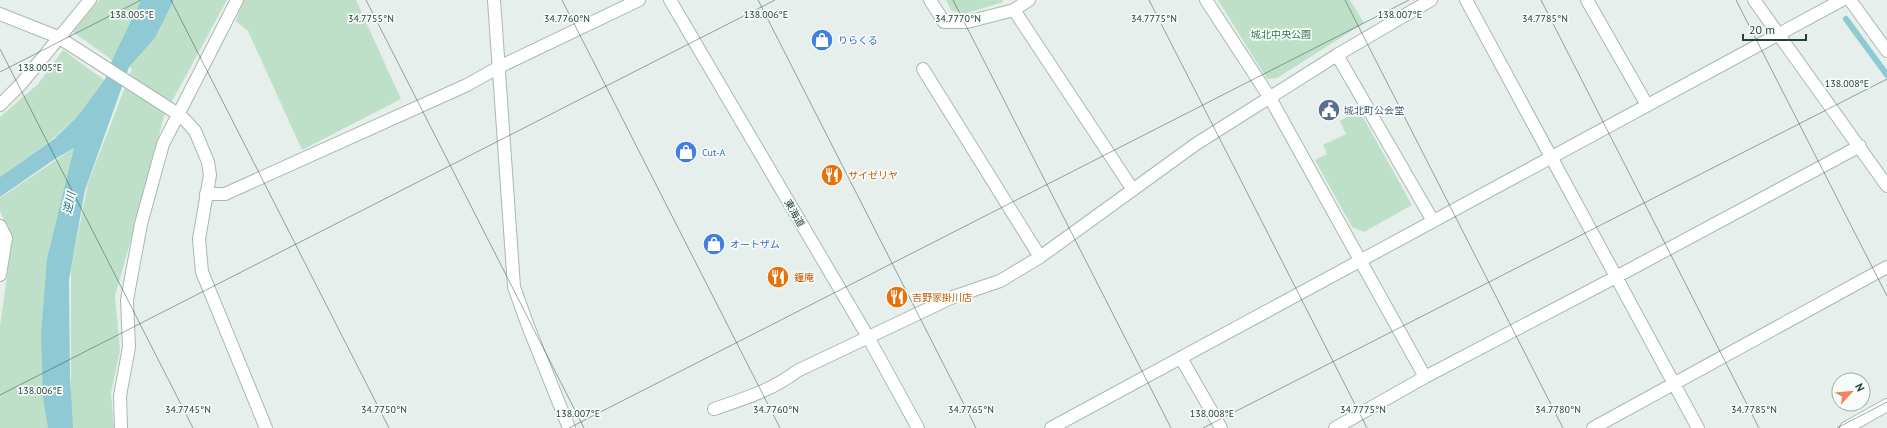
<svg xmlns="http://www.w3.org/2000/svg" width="1887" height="428" font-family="'PT Sans','Noto Sans JP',sans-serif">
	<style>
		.green { fill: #bfe0c8 }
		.water { fill: #8ec9d4 }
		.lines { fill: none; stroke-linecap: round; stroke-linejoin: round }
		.stream { stroke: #8ec9d4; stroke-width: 6 }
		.street-casing { stroke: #a8b8b2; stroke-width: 14 }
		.secondary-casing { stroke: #a4bbb3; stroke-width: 14 }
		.street { stroke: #fff; stroke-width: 12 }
		.secondary { stroke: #fff; stroke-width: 12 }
		.ticks { fill: none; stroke: #24423a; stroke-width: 1; stroke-opacity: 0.45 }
		.labels { text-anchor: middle; stroke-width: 3.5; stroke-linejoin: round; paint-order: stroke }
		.park-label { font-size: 10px; fill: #2d7a4b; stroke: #f7fbf9 }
		.shop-label { font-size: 10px; fill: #366cbe; stroke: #f7fbf9; text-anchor: start }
		.service-label { font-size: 10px; fill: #4e5e75; stroke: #f7fbf9; text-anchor: start }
		.food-label { font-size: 10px; fill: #c56008; stroke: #f7fbf9; text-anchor: start }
		.street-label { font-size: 10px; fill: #24423a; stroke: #f7fbf9 }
		.water-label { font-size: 11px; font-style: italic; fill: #1c6f80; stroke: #f7fbf9 }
		.ticks-label { font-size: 10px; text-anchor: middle; fill: #24423a; stroke: #f7fbf9; stroke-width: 3.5; stroke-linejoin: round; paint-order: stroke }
	</style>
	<rect width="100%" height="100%" fill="#e6efeb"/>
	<path class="green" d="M99 0H141L112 60 73 32Z
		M174 0H227L164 116 147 182 115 296 120 350 111 393 114 428H71V269L88 183 132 69 129 67 155 38Z
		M243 0H356L401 99 302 150 248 31 236 21Z
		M946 0H1002L1003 2 964 14 951 10Z
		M1218 0H1350L1364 23 1277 78 1267 79Z
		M63 50 104 80 77 117 49 142 0 177V117L38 84Z
		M1359 110 1412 205 1364 232 1352 227 1315 160 1327 154 1323 145 1346 134 1340 121Z
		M74 148 46 277 41 333 53 428H0V326L12 240 0 211V198Z"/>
	<path class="water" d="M141 0H174L155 38 129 67 85 190 69 280 70 376 73 428H48L43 397 41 333 47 259 74 148 55 159 0 197V177L54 139 77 117 105 79 112 60Z"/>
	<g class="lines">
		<path class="stream" d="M1846 19 1887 75"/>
		<g class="street-casing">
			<path id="street" d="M494 0 514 287 528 326 569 428
				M930 0 944 22H967L1014 10 1029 0
				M1206 0 1270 98 1425 377
				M1466 0 1698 428
				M1587 0 1647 105
				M1754 0 1887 186
				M1850 0 1887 51
				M1014 10 1133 190
				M0 14 58 37 178 114 186 121 195 131 208 162 210 175 199 239 202 272 266 428
				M1337 55 1433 221
				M923 69 1040 257
				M0 105 21 84 90 0
				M206 194H225L467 85 499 67 639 0
				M0 226 6 238 0 275
				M1181 358 1221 428
				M714 409C743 399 773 390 797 371L953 297 1000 281 1040 257 1196 144 1337 55 1431 0
				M121 428 120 396 129 347 127 300 141 224 163 144 237 0
				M1335 428 1425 377 1616 277 1860 146
				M1593 428 1887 267
				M1846 428 1887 405"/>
		</g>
		<g class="secondary-casing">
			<path id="secondary" d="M670 0 868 337 918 428
				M1051 428 1842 0"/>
		</g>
		<use href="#street" class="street"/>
		<use href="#secondary" class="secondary"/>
	</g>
	<path class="ticks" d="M171 0 389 428M366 0 584 428M562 0 780 428M758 0 976 428M953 0 1171 428M1149 0 1367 428M1345 0 1563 428M1541 0 1759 428M1736 0 1887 296M0 49 193 428M0 72 141 0M0 395 775 0M569 428 1409 0M1203 428 1887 79M1837 428 1887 402"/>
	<defs>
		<g id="shop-disc" transform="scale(1.15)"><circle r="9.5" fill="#3f7fe0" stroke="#f7fbf9"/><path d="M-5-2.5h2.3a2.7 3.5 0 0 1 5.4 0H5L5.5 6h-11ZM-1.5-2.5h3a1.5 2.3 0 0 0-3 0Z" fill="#fff"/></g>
		<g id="civic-disc" transform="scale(1.15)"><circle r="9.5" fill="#5c6f8a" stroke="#f7fbf9"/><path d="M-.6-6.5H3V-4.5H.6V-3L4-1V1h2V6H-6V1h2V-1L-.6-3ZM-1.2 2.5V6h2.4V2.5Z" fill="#fff"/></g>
		<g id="restaurant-disc" transform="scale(1.15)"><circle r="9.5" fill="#e8710a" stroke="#f7fbf9"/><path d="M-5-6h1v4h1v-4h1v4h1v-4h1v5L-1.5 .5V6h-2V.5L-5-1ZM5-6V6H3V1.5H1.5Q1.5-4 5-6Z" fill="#fff"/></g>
	</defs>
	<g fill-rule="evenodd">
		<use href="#shop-disc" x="822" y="40"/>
		<use href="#civic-disc" x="1329" y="110"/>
		<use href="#shop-disc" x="686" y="152"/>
		<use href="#restaurant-disc" x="832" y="175"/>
		<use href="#shop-disc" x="714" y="244"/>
		<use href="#restaurant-disc" x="778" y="277"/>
		<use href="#restaurant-disc" x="897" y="297"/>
	</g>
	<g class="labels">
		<g class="park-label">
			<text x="1281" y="38">城北中央公園</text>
		</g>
		<g class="shop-label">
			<text x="838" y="44">りらくる</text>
			<text x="702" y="156">Cut-A</text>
			<text x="730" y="248">オートザム</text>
		</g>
		<g class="service-label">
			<text x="1344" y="114">城北町公会堂</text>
		</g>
		<g class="food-label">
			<text x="848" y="179">サイゼリヤ</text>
			<text x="794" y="281">鐘庵</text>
			<text x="912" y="301">吉野家掛川店</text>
		</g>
		<g class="street-label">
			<text transform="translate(795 213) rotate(60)" y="4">東海道</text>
		</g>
		<g class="water-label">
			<text transform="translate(69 203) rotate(-79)" y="4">逆川</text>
		</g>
	</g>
	<g class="ticks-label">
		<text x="132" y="18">138.005°E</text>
		<text x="766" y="18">138.006°E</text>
		<text x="1400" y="18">138.007°E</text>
		<text x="371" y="22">34.7755°N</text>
		<text x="567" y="22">34.7760°N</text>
		<text x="958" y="22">34.7770°N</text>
		<text x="1154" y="22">34.7775°N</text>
		<text x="1545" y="22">34.7785°N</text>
		<text x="40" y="71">138.005°E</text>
		<text x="1847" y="87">138.008°E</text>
		<text x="40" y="394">138.006°E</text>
		<text x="188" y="413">34.7745°N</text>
		<text x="384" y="413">34.7750°N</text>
		<text x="776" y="413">34.7760°N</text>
		<text x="971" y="413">34.7765°N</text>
		<text x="1363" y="413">34.7775°N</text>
		<text x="1558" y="413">34.7780°N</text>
		<text x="1754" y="413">34.7785°N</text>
		<text x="578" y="417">138.007°E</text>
		<text x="1212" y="417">138.008°E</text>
	</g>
	<g transform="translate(1851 392) rotate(63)"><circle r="19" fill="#f7fbf9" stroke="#a3b1ad"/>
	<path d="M0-3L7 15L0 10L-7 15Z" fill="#f4845f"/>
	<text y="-6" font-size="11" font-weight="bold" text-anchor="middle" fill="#24423a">N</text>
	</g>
	<path d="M1743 34v6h63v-6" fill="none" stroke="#24423a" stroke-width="2"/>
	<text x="1749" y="34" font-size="12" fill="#24423a" stroke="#f7fbf9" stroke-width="3" paint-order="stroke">20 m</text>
</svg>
